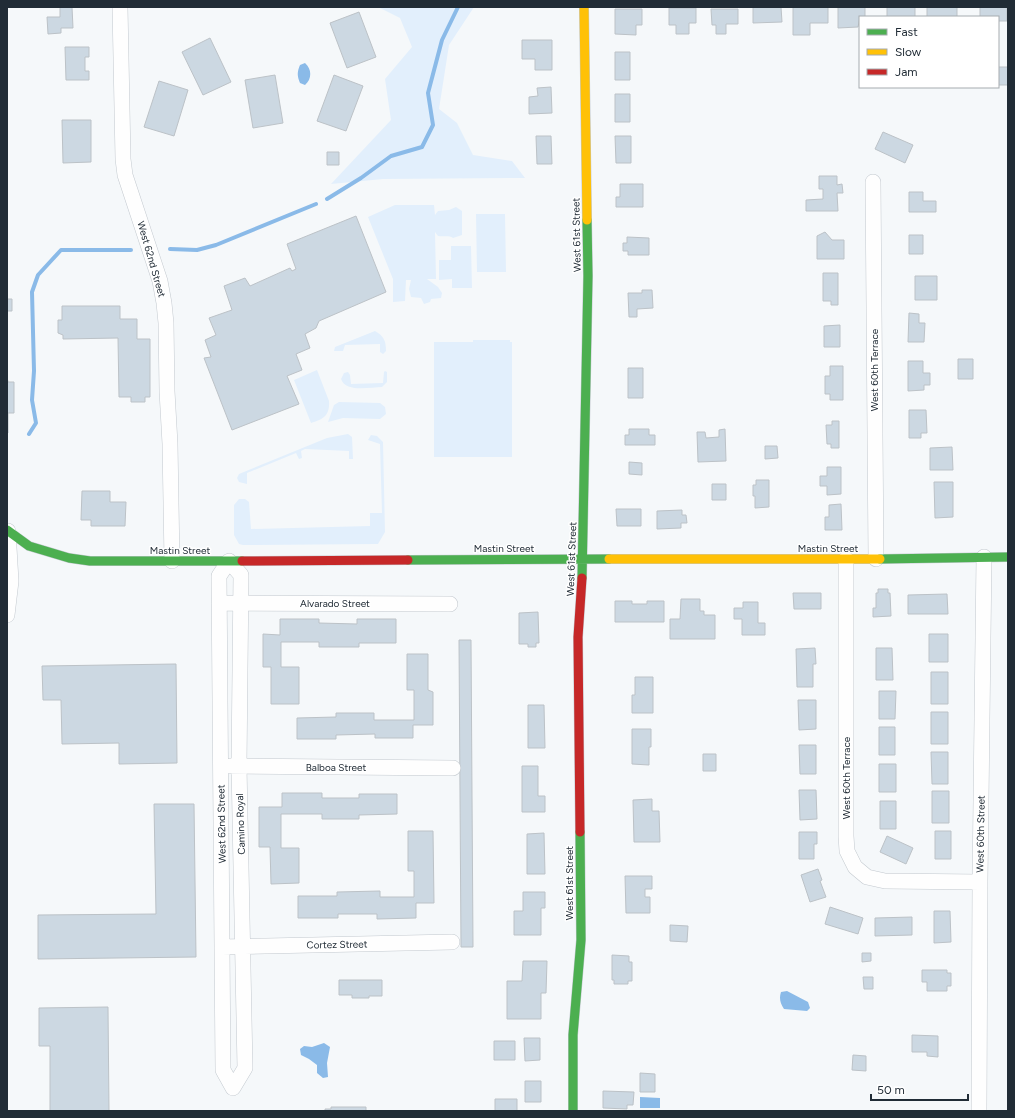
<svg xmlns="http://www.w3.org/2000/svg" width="1015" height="1118" font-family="Figtree,sans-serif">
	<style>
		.green { fill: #e2effc }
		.water { fill: #8abae8 }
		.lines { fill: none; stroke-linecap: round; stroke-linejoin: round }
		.stream { stroke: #8abae8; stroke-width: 4 }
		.building { fill: #ccd8e2; stroke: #bcc2c7 }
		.street-casing { stroke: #c3c9cf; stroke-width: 16 }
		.fast-casing { stroke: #c3c9cf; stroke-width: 10 }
		.slow-casing { stroke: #c3c9cf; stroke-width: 10 }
		.jam-casing { stroke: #c3c9cf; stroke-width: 10 }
		.street { stroke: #fefefe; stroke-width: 15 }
		.fast { stroke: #4caf50; stroke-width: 9 }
		.slow { stroke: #ffc107; stroke-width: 9 }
		.jam { stroke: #c62828; stroke-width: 9 }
		.labels { text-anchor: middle; stroke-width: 3; stroke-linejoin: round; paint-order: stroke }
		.street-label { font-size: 10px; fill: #212c36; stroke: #fff }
	</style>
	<rect width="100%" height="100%" fill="#f5f8fa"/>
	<path class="green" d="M378 7H474L449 45 439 109 457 123 473 155 512 161 525 178 383 179 331 184 391 120 385 79 412 47 400 18Z
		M395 205H434L435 215 438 211 449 210 456 207 462 211V235L453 238C449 235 444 237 438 236L435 232 436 279H427L438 287 442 293 441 298 431 299 430 302 424 304 421 298 411 297 409 289 411 280H406L405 301 393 302V279L368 217Z
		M476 214H505L506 272H477Z
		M451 246H471L472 288H452V279L439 280V260H451Z
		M375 331C384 336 386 341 386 351L383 354 380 352V344L345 345 343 351H334L335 347Z
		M473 340H510V342H512V457H434V342H473Z
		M317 370 329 401C330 416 323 419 311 423L294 380Z
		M385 371 387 372V382L382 387C370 387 346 393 341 379L344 373 348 372 350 375 351 384 383 383 384 372Z
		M339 402 380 403 385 407 386 414 380 419 343 418 328 422 334 405Z
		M348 434 352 437 353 459H349V451L305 449 301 451 302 458 299 459 296 453 247 473V484L239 482 237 478 239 474 327 438Z
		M371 435 377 436 383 442 385 532 378 544 243 545 239 544 234 535V505L239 499H245L249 502 251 529 370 526V513H382L380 444 368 440Z"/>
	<path class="water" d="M305 63C312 69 312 79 305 85L300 83C297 76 297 72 300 65Z
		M787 991 808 1002 810 1008 807 1011 784 1009C780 1003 779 998 781 992Z
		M324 1043 330 1047 327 1063 328 1077 323 1078 317 1073V1065L309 1059 301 1055 300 1049 304 1046 312 1047Z
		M640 1097 660 1098V1108H640Z"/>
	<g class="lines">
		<path class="stream" d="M327 199 361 178 391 156 422 147 433 125 428 93 442 40 458 7
			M170 249 197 250 216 245 316 204
			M29 434 36 423 32 400 34 371 32 292 38 275 61 250H131"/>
	</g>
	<path class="building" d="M60 7H72L73 28H61V33L48 34 47 17H60Z
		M753 7H781L782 22 753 23Z
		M793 7H828V23H810V35H793Z
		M838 7H865V17H860L858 27 838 28Z
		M887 7H915V17H887Z
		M927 7H957V17H927Z
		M980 7H1007V21H998V17H980Z
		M669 8H696V23H689V34H676V25H669Z
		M615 9H642V25H636V35L615 34Z
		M711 9H738V24H726V34H716V25H712Z
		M359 12 376 57 347 68 330 23Z
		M210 38 231 82 203 95 182 52Z
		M522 40H552V70H535V59H522Z
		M65 47H89V57H85V71H89V80H66Z
		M615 52H630V80H615Z
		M998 67H1008V85H998Z
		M275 75 283 123 253 128 245 80Z
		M334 75 363 86 346 131 317 121Z
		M159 81 188 90 174 136 144 127Z
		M551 87 552 113 529 114V97L538 96 537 88Z
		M615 94H630V122H615Z
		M62 120H91V162L63 163Z
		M883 132 913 145 905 163 875 149Z
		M536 136H551L552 164H537Z
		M615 136H631V163H616Z
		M327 152H339V165H327Z
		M819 176H837V185L842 184 843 193H837L838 211H806V200L823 199V189H819Z
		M620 184H643V207H616V197H620Z
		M909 192H923V201H936V212H909Z
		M356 216 386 292 319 321 316 328 305 334 310 348 296 354 302 370 287 376 299 404 232 430 204 358 211 357 205 340 216 335 209 318 232 310 224 286 245 278 250 286 290 268 292 271 296 269 287 244Z
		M825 232 832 240H844V259H817V236Z
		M909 235H923V254H909Z
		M627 237 649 238V255H628V251H623V243H627Z
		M823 273H838V305H831V301H823Z
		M915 276H937V300H915Z
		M642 290H652L653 308 637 309V317H629L628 293H642Z
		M7 299H12V311H7Z
		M62 306H120V319H137V339H150V397H145V402H131V397H119L118 338 63 339V335L58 333V320H62Z
		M909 313 919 314V323H925L924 342H908Z
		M840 325V347H824V326Z
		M958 359H973V379H958Z
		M908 361H923V373H930V385H924V390L908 391Z
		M830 366H843V400H830V394H825V376H830Z
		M628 368H643V398H628Z
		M7 377 8 382H14V413H8V433H7Z
		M909 410H926L927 433H921V438H909Z
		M832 421H839V448H831V444H827L826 425H832Z
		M629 429H649V435H655V445H625V435H629Z
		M725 429 726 461 698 462 697 432H705L706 438 719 437V430Z
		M765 446H777L778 458 765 459Z
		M952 447 953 470H930V448Z
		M629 462 642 463V475L629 474Z
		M827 467H841V494L827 495V486H820V476H827Z
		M756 480H769V507L755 508V496H753V485H756Z
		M934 482H953V517L935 518Z
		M712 484H726V500H712Z
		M82 491H110V502H126L125 526H91V520H81Z
		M841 504 842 530H825V517H829V505Z
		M616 509H641V526H617Z
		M682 510V515H686L687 523H681V528L657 529V511Z
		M878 589H888V593H890L891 616 873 617V608H876V593H878Z
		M793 593H821V609H794Z
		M947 594 948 614H908V595Z
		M681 599H700V611H704V615H715V639H670V619H680Z
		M615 601H632V604H647V601H664V622H615Z
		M743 602H758V623H765V635H742V619H734V608H743Z
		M538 612 539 643H536V647H528V644H519V613Z
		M280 619H319V623L357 624V619H396V643H359V647H319V642H281V667H299V704H271V667H263V634L280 635Z
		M929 634H948V662H929Z
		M459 640H471L473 947H461Z
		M815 648 816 664H813V687H797L796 649Z
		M876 648H892L893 680H876Z
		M407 654H428V690L433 692V725H413V738H375V734L336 735V739H297V718L336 717V713H374V720H414V690H407Z
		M176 664 177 763 119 764V743L62 744 61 700H43L42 666Z
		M931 672H948V704H931Z
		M635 677H653V713H632V695H635Z
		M879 691H896L895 719H879Z
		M798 700H816V729L799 730Z
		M528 705H544L545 748H528Z
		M931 712H948V744H931Z
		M879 727H895V755H879Z
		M632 729H651V747H649V765L632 764Z
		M799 745H816V774H800Z
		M931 752H948V784H932Z
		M703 754H716V771H703Z
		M879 764H896V792H879Z
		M522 766H538V796H545V812H522Z
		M799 790H816L817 819 800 820Z
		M932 791H949V823H932Z
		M282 793H322V798H359V794H397V814L359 815V819H322V814H281V848H299V883L271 884 270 847H259V807H282Z
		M652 799V811H659L660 842H634L633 800Z
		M880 801H896V829H880Z
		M154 804H194L196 957 38 959V915L156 914Z
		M408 831H433L434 903H416V918L377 919V914H338V918H298V896H337V892L380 891V897H414V871H408Z
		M935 831H951V859H935Z
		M799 832H817V844H814V859H799Z
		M544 833 545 874H527V834Z
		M887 836 913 848 906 864 880 852Z
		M818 869 822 880 820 881 826 897 810 902 801 875Z
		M625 876H652V889H645V897H650V913H626Z
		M523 892H545V908H541V935H514V911H523Z
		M830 907 863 918 858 934 825 924Z
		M934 911H950L951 942 934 943Z
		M912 917V935L875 936V918Z
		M670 925 688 926 687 942 670 941Z
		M862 953H871V961L862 962Z
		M612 955 629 956V962H632V981H628V984H614V980H612Z
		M523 961H547L546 993H541V1019H507V981H522Z
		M922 970H947V973H951V986H947V991H927V982H922Z
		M863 977H873V989H864Z
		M339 980H382V996H369V998H352V995H339Z
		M108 1007 109 1111H50V1046H39V1008Z
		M912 1035 938 1036V1057L927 1056V1052H912Z
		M524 1038H540V1060L525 1061Z
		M494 1041H515V1060H494Z
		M853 1055 866 1056V1071L852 1070Z
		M640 1073 655 1074V1092H640Z
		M525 1081H541V1102H525Z
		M603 1091 634 1092 633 1105H627V1109L603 1108Z
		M495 1099H517V1111H495Z
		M331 1107H366V1111H325V1109H331Z"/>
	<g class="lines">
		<g class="street-casing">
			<path id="street" d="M120 7 123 159 125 175 160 281 164 303 166 323 167 391 170 444 172 561
				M873 182 876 559
				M846 559V836L847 851 855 867 867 877 885 881 980 882
				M229 561 241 575 239 766 245 1068 233 1088 223 1070 219 576Z
				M219 603 450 604
				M7 615 11 581 8 531
				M230 766 453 768
				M222 947 452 942
				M979 1111 980 882 984 557"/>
		</g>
		<g class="fast-casing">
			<path id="fast" d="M7 530 29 546 69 558 90 561H242
				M880 559 1008 557
				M408 560 609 559
				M582 578 588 276 587 220
				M573 1111V1035L581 940 580 832"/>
		</g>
		<g class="slow-casing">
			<path id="slow" d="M584 7 587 220
				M609 559H880"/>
		</g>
		<g class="jam-casing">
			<path id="jam" d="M242 561 408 560
				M580 832 578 637 582 578"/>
		</g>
		<use href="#street" class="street"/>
		<use href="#fast" class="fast"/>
		<use href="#slow" class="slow"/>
		<use href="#jam" class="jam"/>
	</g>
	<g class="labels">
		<g class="street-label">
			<text transform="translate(576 235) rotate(-91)" y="4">West 61st Street</text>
			<text transform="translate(152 259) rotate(74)" y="4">West 62nd Street</text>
			<text transform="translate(874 370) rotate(-90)" y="4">West 60th Terrace</text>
			<text x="504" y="552">Mastin Street</text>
			<text x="828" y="552">Mastin Street</text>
			<text x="180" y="554">Mastin Street</text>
			<text transform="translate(571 559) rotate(-88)" y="4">West 61st Street</text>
			<text x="335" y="607">Alvarado Street</text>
			<text x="336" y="771">Balboa Street</text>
			<text transform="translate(846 778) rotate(-90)" y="4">West 60th Terrace</text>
			<text transform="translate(221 824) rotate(-91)" y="4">West 62nd Street</text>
			<text transform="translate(240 824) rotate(-92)" y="4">Camino Royal</text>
			<text transform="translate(980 834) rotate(-89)" y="4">West 60th Street</text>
			<text transform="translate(569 883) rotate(-90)" y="4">West 61st Street</text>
			<text transform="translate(337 944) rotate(-1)" y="4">Cortez Street</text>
		</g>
	</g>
	<rect width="1015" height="1118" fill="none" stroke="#212c36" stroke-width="16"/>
	<rect x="859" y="16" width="140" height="72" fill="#ffffff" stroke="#a6abaf"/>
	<rect x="867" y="29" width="20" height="6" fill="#4caf50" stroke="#a6abaf"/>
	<text x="895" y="36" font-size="12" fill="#212c36">Fast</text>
	<rect x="867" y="49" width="20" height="6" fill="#ffc107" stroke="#a6abaf"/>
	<text x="895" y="56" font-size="12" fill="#212c36">Slow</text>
	<rect x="867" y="69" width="20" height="6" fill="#c62828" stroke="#a6abaf"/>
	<text x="895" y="76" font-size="12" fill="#212c36">Jam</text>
	<path d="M871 1094v6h97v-6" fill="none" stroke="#212c36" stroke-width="2"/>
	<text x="877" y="1094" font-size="12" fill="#212c36" stroke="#ffffff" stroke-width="3" paint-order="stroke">50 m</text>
</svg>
